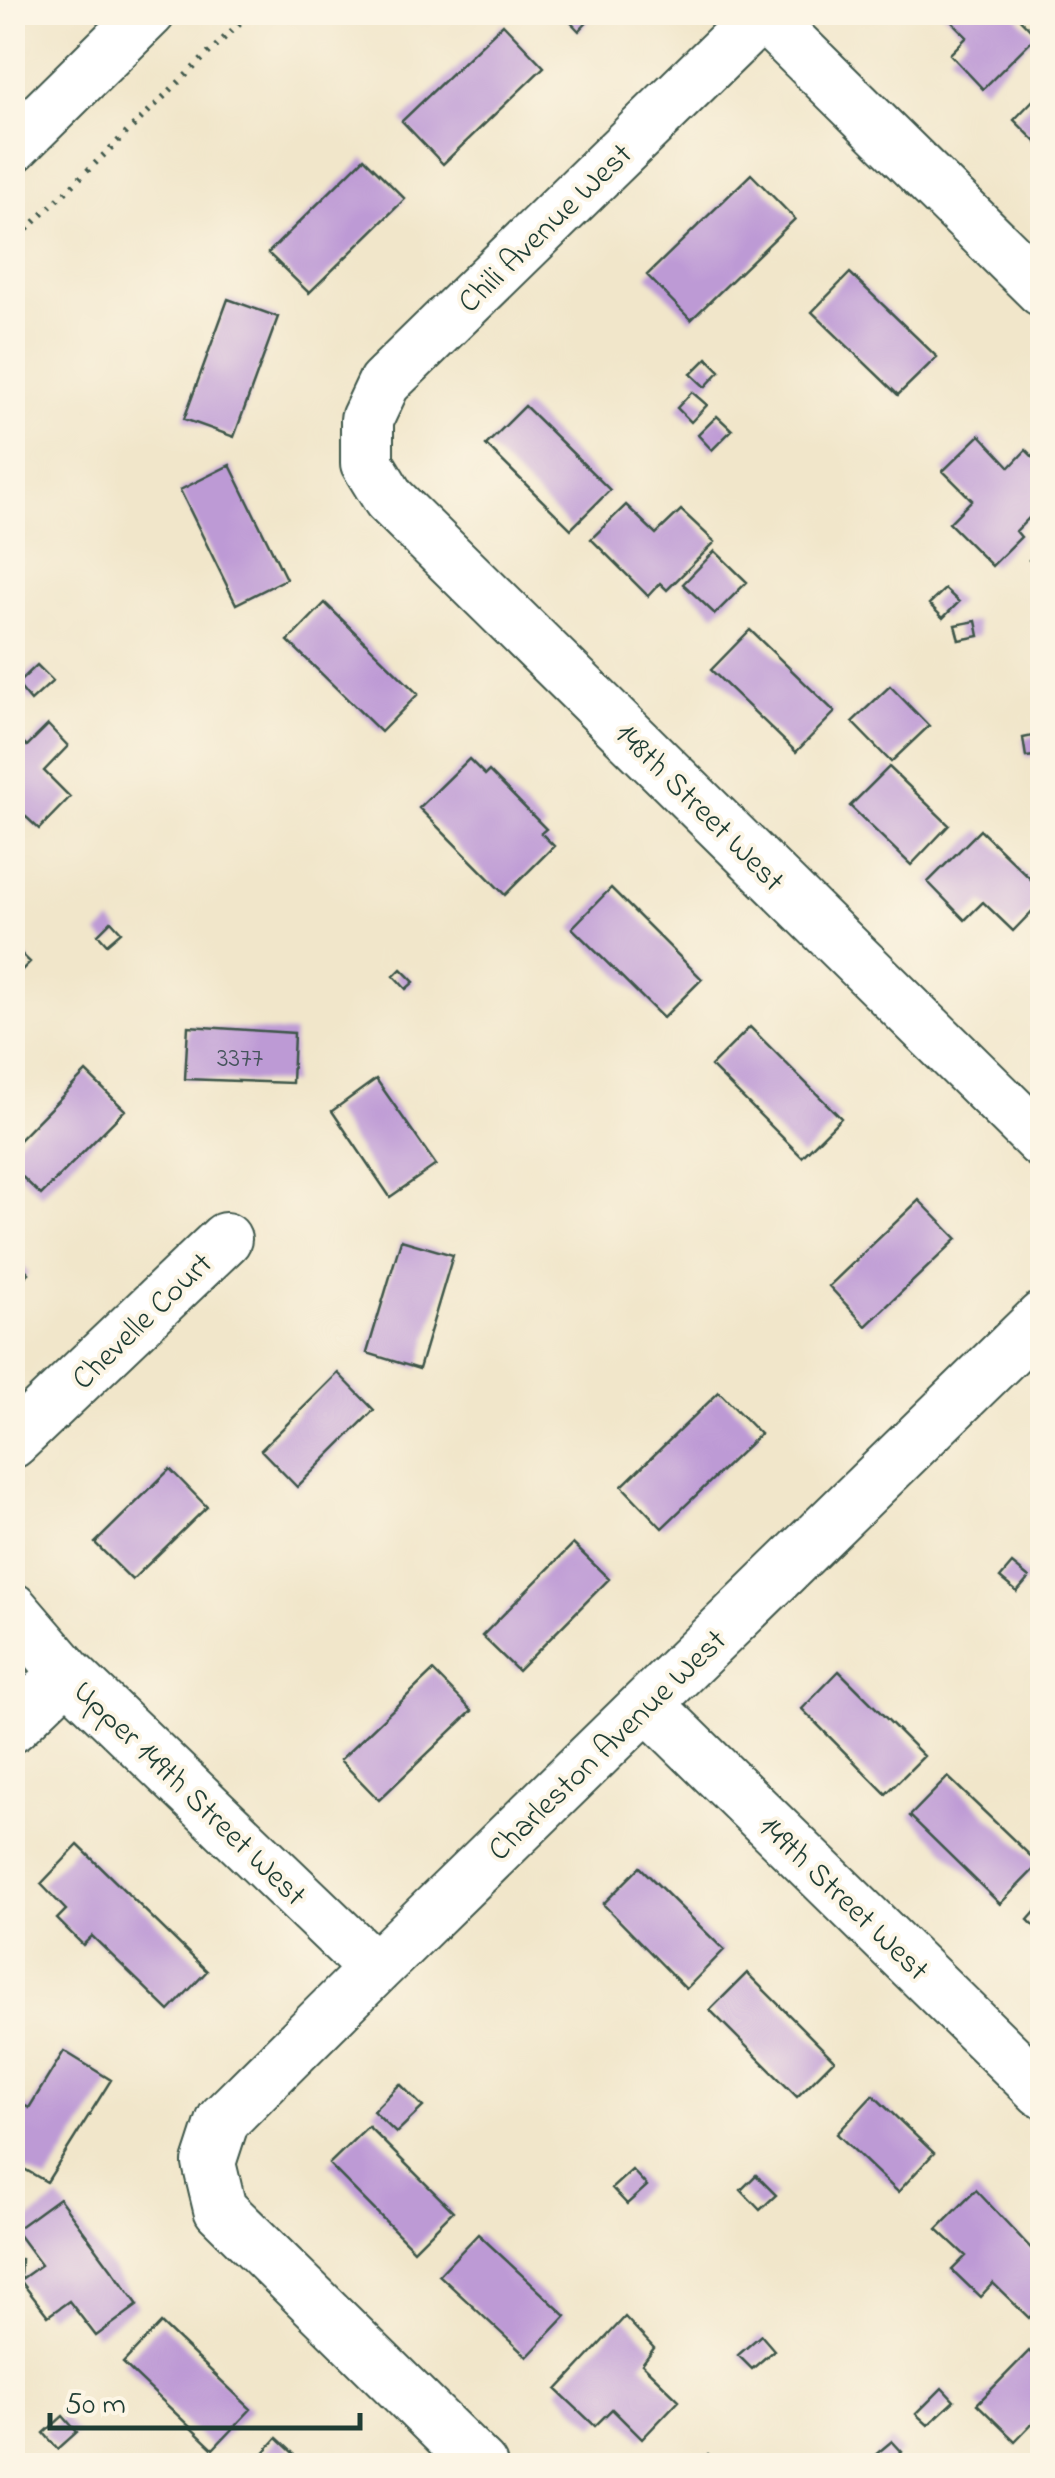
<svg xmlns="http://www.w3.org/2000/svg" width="1055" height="2478" font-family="'Indie Flower',sans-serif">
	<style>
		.building { fill: #bd9ad5 }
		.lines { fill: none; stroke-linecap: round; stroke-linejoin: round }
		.minor-casing { stroke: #3e564a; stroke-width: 56 }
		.path { stroke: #3e564a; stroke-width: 6; stroke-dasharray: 2.5 8; stroke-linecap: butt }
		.minor { stroke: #fff; stroke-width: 52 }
		.labels { text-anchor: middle; stroke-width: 8; stroke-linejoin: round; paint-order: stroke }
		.number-label { font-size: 28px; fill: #46545c }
		.street-label { font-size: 32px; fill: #1f3d34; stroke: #fcf5e5 }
	</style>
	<rect width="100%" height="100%" fill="#fcf5e5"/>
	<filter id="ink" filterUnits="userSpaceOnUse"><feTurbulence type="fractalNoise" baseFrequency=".01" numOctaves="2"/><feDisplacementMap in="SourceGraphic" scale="20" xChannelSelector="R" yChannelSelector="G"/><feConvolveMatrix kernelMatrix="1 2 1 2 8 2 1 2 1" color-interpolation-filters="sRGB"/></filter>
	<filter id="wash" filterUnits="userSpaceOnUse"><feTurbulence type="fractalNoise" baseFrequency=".0048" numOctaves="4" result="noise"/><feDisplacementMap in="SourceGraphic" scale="40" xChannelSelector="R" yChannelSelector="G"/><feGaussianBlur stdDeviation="2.25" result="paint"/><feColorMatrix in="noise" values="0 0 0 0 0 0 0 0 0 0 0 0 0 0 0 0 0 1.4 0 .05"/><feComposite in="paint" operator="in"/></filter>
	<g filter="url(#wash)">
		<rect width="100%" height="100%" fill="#f1e6ca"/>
		<g id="blocks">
			<path class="building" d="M561 12H597L579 31Z
				M942 12H1013L1036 36 983 89 950 54 967 37Z
				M503 24 544 67 443 164 402 121Z
				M1042 91V148L1014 120Z
				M364 158 405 199 309 293 268 253Z
				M751 174 795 219 691 320 647 275Z
				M850 273 937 357 898 395 812 312Z
				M228 299 278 317 234 437 184 419Z
				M707 358 720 371 705 387 691 374Z
				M692 392 707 405 691 422 677 408Z
				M525 406 610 490 571 529 486 445Z
				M717 416 732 430 712 450 698 435Z
				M980 435 1010 467 1026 450 1042 466V505L1016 531 1021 537 992 566 949 523 972 500 943 471Z
				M230 465 286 579 236 604 180 490Z
				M626 505 656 534 681 510 715 542 667 590 660 583 648 596 591 539Z
				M1042 546V573L1029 560Z
				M715 551 747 582 715 614 683 584Z
				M945 589 959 602 943 618 929 604Z
				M325 603 418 694 381 732 288 641Z
				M976 621 979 636 959 640 955 625Z
				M750 630 835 712 796 752 711 670Z
				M37 665 53 681 31 701 17 684Z
				M890 686 929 726 891 762 852 722Z
				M48 725 68 746 44 771 70 797 39 829 12 804V732L27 746Z
				M1042 734V755L1026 757 1023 738Z
				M469 759 485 775 489 771 546 829 541 833 554 846 505 895 419 808Z
				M889 767 949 825 911 865 850 806Z
				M980 830 1042 890V901L1013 931 983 902 965 920 928 882Z
				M611 888 702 979 663 1018 572 928Z
				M111 921 121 932 107 944 98 934Z
				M12 945 30 962 12 980Z
				M401 969 414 982 406 989 394 976Z
				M188 1026 294 1033 292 1083 185 1079Z
				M750 1027 841 1118 802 1157 711 1066Z
				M86 1072 125 1110 41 1195 12 1167V1147Z
				M376 1079 436 1165 390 1197 332 1111Z
				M919 1200 957 1239 866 1326 829 1286Z
				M401 1240 453 1255 419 1369 367 1353Z
				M12 1256 29 1273 12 1289Z
				M338 1373 374 1410 297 1487 261 1450Z
				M719 1392 760 1434 662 1528 622 1486Z
				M170 1469 207 1507 132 1580 95 1543Z
				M573 1544 609 1579 518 1671 482 1636Z
				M1012 1564 1029 1578 1017 1592 1000 1578Z
				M433 1671 472 1711 379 1800 340 1760Z
				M839 1671 924 1756 886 1794 802 1709Z
				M948 1777 1039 1864 1000 1904 910 1816Z
				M78 1845 207 1971 169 2011 92 1936 83 1945 57 1919 66 1910 41 1884Z
				M640 1867 724 1950 686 1989 603 1904Z
				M1042 1904V1934L1028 1920Z
				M747 1973 834 2060 797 2097 710 2010Z
				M64 2051 111 2080 47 2182 12 2162V2124L24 2105 29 2108Z
				M400 2084 423 2107 396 2133 373 2111Z
				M873 2095 934 2153 898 2192 837 2134Z
				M368 2126 453 2211 414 2250 329 2164Z
				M632 2170 647 2186 627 2204 612 2188Z
				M756 2175 776 2195 760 2210 741 2190Z
				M976 2190 1042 2260V2304L1029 2318 993 2283 980 2297 952 2270 966 2256 937 2229Z
				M59 2198 138 2305 96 2336 69 2301 48 2316 20 2280 41 2265 15 2230Z
				M478 2234 566 2316 527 2357 439 2275Z
				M12 2258 21 2259 20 2280 12 2279Z
				M625 2317 654 2348 642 2364 679 2400 642 2439 612 2409 595 2426 557 2390Z
				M161 2323 251 2409 213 2449 123 2363Z
				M761 2335 774 2350 752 2369 738 2355Z
				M1029 2351 1042 2364V2413L1015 2441 977 2404Z
				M942 2388 954 2401 928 2425 916 2414Z
				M63 2416 77 2432 58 2449 44 2433Z
				M277 2438 307 2466H252Z
				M892 2441 902 2452 887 2466H882L874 2456Z
				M708 2454 720 2466H698Z"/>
		</g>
	</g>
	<g filter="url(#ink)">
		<use href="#blocks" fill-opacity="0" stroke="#3e564a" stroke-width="2.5"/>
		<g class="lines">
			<g class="minor-casing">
				<path id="minor" d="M764 12 384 383 367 419V463L389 499 1042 1142
					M762 14 1042 290
					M12 147 149 12
					M12 1442 225 1239
					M12 1609 67 1673 375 1969
					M647 1704 1042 2091
					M12 1726 67 1673
					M481 2466 220 2209 209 2163 223 2120 375 1969 1042 1318"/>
			</g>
			<path class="path" d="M12 244 251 12"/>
			<use href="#minor" class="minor"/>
		</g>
	</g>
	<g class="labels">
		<g class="number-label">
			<text x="240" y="1066">3377</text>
		</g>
		<g class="street-label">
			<text transform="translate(544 227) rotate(-44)" y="11">Chili Avenue West</text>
			<text transform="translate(701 806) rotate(45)" y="11">148th Street West</text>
			<text transform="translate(141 1320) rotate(-44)" y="11">Chevelle Court</text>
			<text transform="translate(606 1744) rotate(-44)" y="11">Charleston Avenue West</text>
			<text transform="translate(191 1792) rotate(44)" y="11">Upper 149th Street West</text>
			<text transform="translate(845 1897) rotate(44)" y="11">149th Street West</text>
		</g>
	</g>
	<rect width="1055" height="2478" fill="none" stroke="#fcf5e5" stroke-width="50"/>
	<path d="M50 2413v15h310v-15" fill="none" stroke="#1f3d34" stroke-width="5"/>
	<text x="65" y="2413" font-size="30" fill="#1f3d34" stroke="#fcf5e5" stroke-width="8" paint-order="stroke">50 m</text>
</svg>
